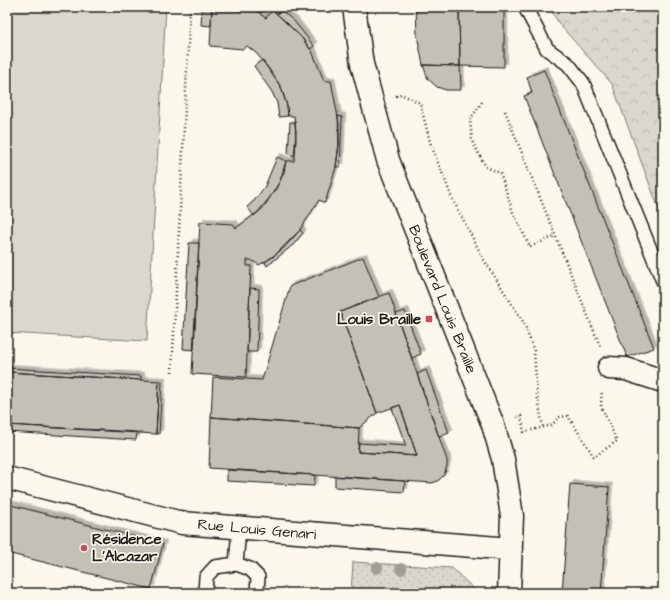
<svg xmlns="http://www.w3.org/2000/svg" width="670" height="600" font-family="'Architects Daughter',sans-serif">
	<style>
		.forest { fill: url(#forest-crowns); stroke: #7b7a75 }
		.park { fill: url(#park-dots); stroke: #7b7a75 }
		.pitch { fill: #dad7ce; stroke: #7b7a75 }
		.building { fill: #c3c0b8; stroke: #1c1c1c; filter: url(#shadow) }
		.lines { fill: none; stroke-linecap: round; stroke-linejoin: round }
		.lane-casing { stroke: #1c1c1c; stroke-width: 16 }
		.street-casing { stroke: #1c1c1c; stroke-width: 25 }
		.path { stroke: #1c1c1c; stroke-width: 2.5; stroke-dasharray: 1 3; stroke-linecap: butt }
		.lane { stroke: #fbf7ec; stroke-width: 13 }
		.street { stroke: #fbf7ec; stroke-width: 22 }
		.tree { fill: #a09d97 }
		.poi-dot { fill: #d1495b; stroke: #fbf7ec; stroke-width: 1.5 }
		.labels { text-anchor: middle; stroke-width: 3.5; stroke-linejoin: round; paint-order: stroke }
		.street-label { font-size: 15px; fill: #1c1c1c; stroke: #fbf7ec }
		.poi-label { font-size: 15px; font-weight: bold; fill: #1c1c1c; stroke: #fbf7ec; text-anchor: end }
	</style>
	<defs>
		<pattern id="forest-crowns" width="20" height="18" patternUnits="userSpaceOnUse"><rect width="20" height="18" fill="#dad7ce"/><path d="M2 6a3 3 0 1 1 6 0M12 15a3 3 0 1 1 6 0" fill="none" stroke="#bab8b0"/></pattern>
		<pattern id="park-dots" width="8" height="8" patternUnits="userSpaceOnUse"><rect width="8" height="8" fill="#dad7ce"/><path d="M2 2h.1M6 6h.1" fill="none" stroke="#bab8b0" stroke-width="1.8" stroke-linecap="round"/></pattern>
		<filter id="shadow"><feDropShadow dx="3.5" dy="-3.5" stdDeviation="0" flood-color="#0004"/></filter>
	</defs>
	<rect width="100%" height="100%" fill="#fbf7ec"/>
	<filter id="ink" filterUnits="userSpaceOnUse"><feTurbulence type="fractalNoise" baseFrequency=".025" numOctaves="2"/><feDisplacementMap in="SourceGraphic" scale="8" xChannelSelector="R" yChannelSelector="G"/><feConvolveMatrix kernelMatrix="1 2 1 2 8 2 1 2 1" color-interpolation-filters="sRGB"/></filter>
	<g filter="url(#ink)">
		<path class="forest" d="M549 7H663V220L612 84 560 25Z"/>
		<path class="park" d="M353 562 452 568 475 590V593H351Z"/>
		<path class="pitch" d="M7 7H166L147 341 7 333Z"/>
		<path class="building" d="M212 7H266L265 9 262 8 261 12Z
			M416 7H459L460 66 423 65 417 35Z
			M459 7H504V67L460 66Z
			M202 8H212L211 26 201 25Z
			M212 8 261 12 260 14 266 18 272 10 285 21 302 38 312 51 324 81H331L339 123V144L336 167 325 203 319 200 300 230 273 257 259 265 251 260H247V266H251L246 377 192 374 200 222 233 224 236 228 258 212 275 191 284 172 286 161H294L296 131 294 116H288L287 106 281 87 269 69 257 54 247 46 243 49 210 46Z
			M282 11 294 21 314 46 310 49 302 38 277 14Z
			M262 60 281 87 287 106 288 116 279 117 277 103 272 92 254 66Z
			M423 65 460 66 461 90H446L437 87 428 79Z
			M544 70 654 348 627 357 524 96 532 93 527 77Z
			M338 116 342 117 340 167H336L339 144Z
			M290 122H295L296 139 295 156 288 154Z
			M277 157 286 161 280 181 264 207 254 216 247 207 255 200 265 186Z
			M300 230 303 233 293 245 267 266 265 262 284 248Z
			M189 243H199L194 350 183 349Z
			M363 257 379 297 340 312 377 413 359 428 211 417 213 377 262 380 290 286Z
			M250 288 259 289 257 352H247Z
			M389 293 447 460V466L444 475 439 480 433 483 209 468 211 417 359 428 358 452 417 456 400 405 377 413 340 312Z
			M405 311 421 354 412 358 396 314Z
			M7 368 141 376V380L7 372Z
			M426 370 449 433 439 437 417 374Z
			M7 372 159 381 156 434 7 425Z
			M159 381H162L159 434H156Z
			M400 405 417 456 358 452 359 443 406 446 392 408Z
			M7 425 137 432 136 440 7 432Z
			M227 470 315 475 314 486 227 481Z
			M335 476 405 481 404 492 335 487Z
			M570 484 609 487 601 593H562Z
			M7 504 163 544 151 589 7 553Z"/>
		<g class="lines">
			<g class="lane-casing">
				<path id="lane" d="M525 7 547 49 568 64 583 83 663 281
					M236 564 250 569 258 577 257 593
					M205 593 206 577 215 567 236 564 239 529"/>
			</g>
			<g class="street-casing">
				<path id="street" d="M354 7 362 64 388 160 493 425 503 459 512 516 509 593
					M609 368 626 369 663 381
					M7 478 182 523 511 549"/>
			</g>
			<path class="path" d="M396 96 401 94 420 103 430 142 452 198 484 260 524 323 534 351 537 395 543 427
				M482 102 470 120 472 141 486 167 500 173 513 212 530 247 555 236
				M505 111 600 346
				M172 372 190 7
				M517 417 521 416 524 432 552 425 559 417 568 416 594 457 617 441 601 406 602 390"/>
			<use href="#lane" class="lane"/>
			<use href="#street" class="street"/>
		</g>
		<g class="tree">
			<circle cx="377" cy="568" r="6"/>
			<circle cx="401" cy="569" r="6"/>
		</g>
	</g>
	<g class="poi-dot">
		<rect x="425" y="315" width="8" height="8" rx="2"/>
		<circle cx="84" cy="548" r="4"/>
	</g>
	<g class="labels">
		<g class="street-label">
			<text transform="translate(443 299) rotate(68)" y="5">Boulevard Louis Braille</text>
			<text transform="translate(257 529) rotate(5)" y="5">Rue Louis Genari</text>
		</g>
		<g class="poi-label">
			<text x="421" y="324">Louis Braille</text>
			<text x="92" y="544" text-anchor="start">Résidence<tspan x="92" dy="17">L'Alcazar</tspan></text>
		</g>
	</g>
	<rect width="670" height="600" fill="none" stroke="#fbf7ec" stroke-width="24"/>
	<rect x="12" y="12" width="646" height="576" fill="none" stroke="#1c1c1c" stroke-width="1.5" filter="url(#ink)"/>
</svg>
